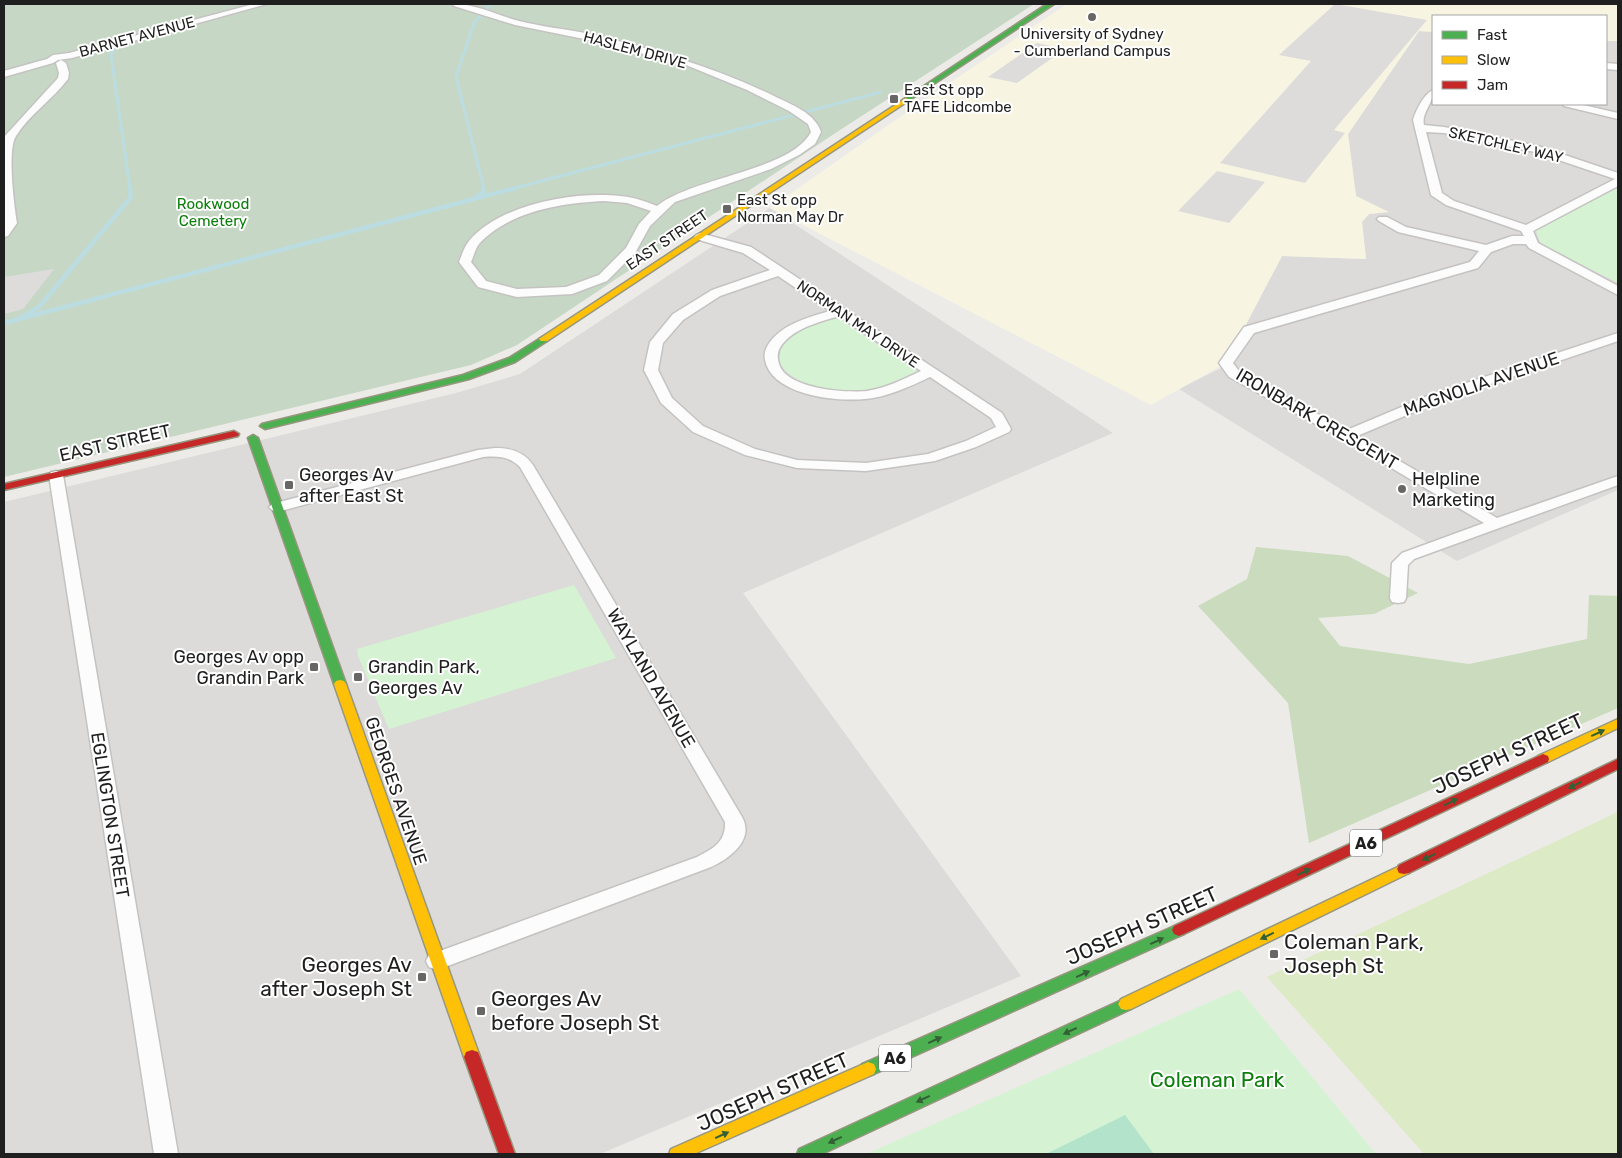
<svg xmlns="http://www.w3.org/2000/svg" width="1622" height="1158" font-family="Rubik,sans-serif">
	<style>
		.residential { fill: #dcdbd9 }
		.education { fill: #f7f4e2 }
		.grass { fill: #dceac6 }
		.forest { fill: #cadcbd }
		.cemetery { fill: #c6d8c5 }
		.park { fill: #d5f3d3 }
		.pitch { fill: #b3e4cb }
		.parking { fill: #dddcdb }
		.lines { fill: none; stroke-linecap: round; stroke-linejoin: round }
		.stream-far1 { stroke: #bbdce0; stroke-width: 3 }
		.stream { stroke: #bbdce0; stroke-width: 4.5 }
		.street-casing { stroke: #c4c3c2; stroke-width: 3 }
		.fast-casing { stroke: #979780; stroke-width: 3 }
		.slow-casing { stroke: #979780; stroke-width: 3 }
		.jam-casing { stroke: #979780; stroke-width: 3 }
		.street { fill: #fcfcfc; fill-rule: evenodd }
		.fast { fill: #4caf50; fill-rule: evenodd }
		.slow { fill: #ffc107; fill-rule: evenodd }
		.jam { fill: #c62828; fill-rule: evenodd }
		.oneway { fill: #336035 }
		.poi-dot { fill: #676665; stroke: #fff; stroke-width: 2 }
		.labels { text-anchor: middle; stroke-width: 4; stroke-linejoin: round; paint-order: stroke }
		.far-poi-label { font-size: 15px; fill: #1f1f1f; stroke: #fff; text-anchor: start }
		.far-street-label { font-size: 15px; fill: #1f1f1f; stroke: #fff }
		.far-park-label { font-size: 15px; fill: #0c7e0b; stroke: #fff }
		.shield { fill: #fff; stroke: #626262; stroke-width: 1 }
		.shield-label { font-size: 16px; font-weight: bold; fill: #1f1f1f }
		.street-label { font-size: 18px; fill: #1f1f1f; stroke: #fff }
		.poi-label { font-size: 18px; fill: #1f1f1f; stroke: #fff; text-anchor: start }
		.near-street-label { font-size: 21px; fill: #1f1f1f; stroke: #fff }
		.near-poi-label { font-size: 21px; fill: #1f1f1f; stroke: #fff; text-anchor: start }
		.near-park-label { font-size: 21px; fill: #0c7e0b; stroke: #fff }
	</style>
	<rect width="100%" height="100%" fill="#edebe8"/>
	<path class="residential" d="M1419 31 1433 32V104H1606V41H1618V490L1457 561 1179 389 1221 368 1282 256 1366 259 1362 222 1369 214 1387 212 1356 196 1348 134Z
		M770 208 1113 433 743 593 1021 976 600 1154H4V502L456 393 520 374Z"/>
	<path class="education" d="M1067 4H1618V41H1606V16H1433V32L1419 31 1348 134 1356 196 1389 212 1369 214 1362 222 1366 259 1282 256 1226 363 1151 405 770 208 917 105Z"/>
	<path class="grass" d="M1618 812V1154H1424L1267 977Z"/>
	<path class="forest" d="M1256 547 1348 556 1418 593 1374 614 1318 618 1340 646 1469 664 1587 639 1589 595 1618 596V708L1309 843 1288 703 1198 606 1247 579Z"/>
	<path class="cemetery" d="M4 4H1034L834 134 517 345 471 365 4 477Z"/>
	<path class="park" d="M1618 188V283L1541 244 1536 231 1543 225Z
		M837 317 919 372C904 378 888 386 872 389 847 394 796 389 781 365 779 361 779 354 777 350 792 331 816 324 837 317Z
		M574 585 616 658 389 729 358 656 357 649Z
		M1239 989 1376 1154H866Z"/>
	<path class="pitch" d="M1125 1115 1154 1154H1046Z"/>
	<path class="parking" d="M1335 4 1427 20 1334 130 1345 133 1305 183 1220 163 1311 61 1279 55Z
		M1037 43 1065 49 1017 83 988 77Z
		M1217 171 1265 182 1229 223 1178 211Z
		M54 269 23 309 4 314V277Z"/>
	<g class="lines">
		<path class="stream-far1" d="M114 49 111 54 130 189
			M484 189 456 77 474 23 491 4
			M511 189 881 92"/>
		<path class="stream" d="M477 198 516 188
			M22 317 39 307 131 197 130 188
			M4 323 474 199 484 191 483 188"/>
		<g class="street-casing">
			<path id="street" d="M254 4H267L72 58 58 60 53 63 4 77V71L47 59 53 55 69 53Z
				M453 4C476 4 497 15 519 21 542 27 567 29 590 34 654 49 716 68 774 96 792 105 815 113 821 132L815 144 799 155 771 169 675 202 650 226 635 253 607 281 572 294 517 297 478 287 459 262C462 255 464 247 469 241 500 204 575 191 620 196 633 197 645 201 657 206 692 177 791 171 811 132L808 124 789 111 747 90 686 65 589 40 515 25 454 6ZM604 201 627 203 651 211 639 224 626 248 599 275 566 287 517 289 486 281 471 262C474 256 475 249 479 244 509 211 562 203 604 201Z
				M61 60 66 63 69 73 68 79C53 99 29 115 16 136 7 150 14 205 17 223L8 236 4 237 5 136 58 78 59 73 56 63Z
				M1606 63 1618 64V70L1606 69Z
				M1433 90C1434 104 1421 112 1424 125L1444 127 1538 146 1618 173V186L1533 231 1538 243 1618 286V295L1529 248 1526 244H1513L1491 252 1478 268 1254 333 1233 363 1239 371 1347 430 1430 395 1618 333V341L1440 401 1357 436 1497 518 1618 476V485L1414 559 1408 565 1406 598 1404 602 1398 603 1392 602 1390 598 1392 563 1402 553 1484 523 1341 438 1229 377 1219 363 1244 327 1470 262 1479 251 1398 232 1379 221 1377 219 1379 217H1387L1406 227 1486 245 1512 236H1524L1521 231 1446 205 1431 195 1413 120C1416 110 1424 94 1433 90ZM1426 132 1444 133 1535 152 1615 179 1526 225 1454 201 1442 193Z
				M1563 104H1579L1618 113V119L1564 106Z
				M700 233 751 247 1002 413 1011 429 1009 432 976 447 935 461 866 471 797 468 745 455 693 432 661 403 644 370 650 342 673 314 712 290 770 270 743 253 696 239 694 237 696 235ZM778 276 830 311C816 315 801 319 787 327 777 333 762 346 765 360 772 395 835 402 865 399 887 397 909 387 930 377L991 418 996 427 966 441 928 454 866 463 797 460 755 449 703 426 672 398 658 370 663 343 683 320 720 296ZM839 316 921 371C904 379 886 388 867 391 845 393 786 389 779 364 777 357 777 352 781 346 794 328 819 322 839 316Z
				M495 448C511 448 524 452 533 465L742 817C755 840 729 859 711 867L437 970 429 967 426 961 429 955 697 857C713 849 726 842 725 822L520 467C509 456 498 456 483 457L277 512 272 510 269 507 272 504 478 450Z
				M56 471 61 472 63 475 178 1154H154L49 475 51 472Z"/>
		</g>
		<g class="fast-casing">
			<path id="fast" d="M1047 4H1054L908 101 903 100Z
				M544 336 547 337V341L515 362 469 379 265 429 260 426 262 424 463 375 509 358Z
				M253 435 258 438 346 684 344 687H336L334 684 248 438Z
				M1179 924 1184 926 1186 930 1184 934 874 1074 868 1076 862 1074 860 1069 862 1064Z
				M1126 998 1131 999 1134 1004 1131 1009 822 1154H797L799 1149Z"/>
		</g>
		<g class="slow-casing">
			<path id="slow" d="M906 98 908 99V101L547 341H541L539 339Z
				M340 680 344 681 346 684 480 1057 478 1062 472 1064 466 1062 464 1057 334 684 336 681Z
				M1618 719V728L1548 762H1538L1537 759 1538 756Z
				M1404 864 1409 865 1411 869 1409 873 1131 1009 1126 1010 1121 1009 1118 1004 1121 999Z
				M868 1062 874 1064 876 1069 874 1074 694 1154H669L671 1149Z"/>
		</g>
		<g class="jam-casing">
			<path id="jam" d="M234 431 239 434 238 436 4 490V484Z
				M1543 754 1548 756 1549 759 1548 762 1184 934 1179 936 1174 934 1172 930 1174 926Z
				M1618 759V769L1409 873 1404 874 1399 873 1397 869 1399 865Z
				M472 1050 478 1052 480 1057 515 1154H499L464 1057 466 1052Z"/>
		</g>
		<use href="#street" class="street"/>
		<use href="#fast" class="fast"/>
		<use href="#slow" class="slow"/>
		<use href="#jam" class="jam"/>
	</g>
	<defs><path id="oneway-solid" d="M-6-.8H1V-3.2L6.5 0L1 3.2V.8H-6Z" transform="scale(1.25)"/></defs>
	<g class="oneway">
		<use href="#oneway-solid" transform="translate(1598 733) rotate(-25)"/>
		<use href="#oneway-solid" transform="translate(1575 785) rotate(153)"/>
		<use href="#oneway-solid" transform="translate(1451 802) rotate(-26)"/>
		<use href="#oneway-solid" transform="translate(1429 857) rotate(154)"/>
		<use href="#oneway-solid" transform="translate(1304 872) rotate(-25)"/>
		<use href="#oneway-solid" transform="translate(1267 936) rotate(154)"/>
		<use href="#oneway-solid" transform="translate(1157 941) rotate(-25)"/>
		<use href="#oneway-solid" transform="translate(1083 974) rotate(-24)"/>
		<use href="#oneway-solid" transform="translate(1070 1031) rotate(155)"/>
		<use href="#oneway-solid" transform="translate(935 1040) rotate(-24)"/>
		<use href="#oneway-solid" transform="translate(923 1099) rotate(155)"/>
		<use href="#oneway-solid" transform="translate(722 1135) rotate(-24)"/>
		<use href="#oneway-solid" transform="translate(835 1140) rotate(155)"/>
	</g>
	<g class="poi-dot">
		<circle cx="1092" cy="17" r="5"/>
		<rect x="889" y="94" width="10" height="10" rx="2.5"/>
		<rect x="722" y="204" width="10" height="10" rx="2.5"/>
		<rect x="284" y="480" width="10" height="10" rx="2.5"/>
		<circle cx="1402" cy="489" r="5"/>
		<rect x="309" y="662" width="10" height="10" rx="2.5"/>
		<rect x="353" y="672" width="10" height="10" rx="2.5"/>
		<rect x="1269" y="949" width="10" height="10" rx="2.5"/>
		<rect x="417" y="972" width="10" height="10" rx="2.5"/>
		<rect x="476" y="1006" width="10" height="10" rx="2.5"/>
	</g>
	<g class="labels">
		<g class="far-poi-label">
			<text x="1092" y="39" text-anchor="middle">University of Sydney<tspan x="1092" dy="17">- Cumberland Campus</tspan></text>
			<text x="904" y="95">East St opp<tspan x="904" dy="17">TAFE Lidcombe</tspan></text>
			<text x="737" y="205">East St opp<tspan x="737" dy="17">Norman May Dr</tspan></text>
		</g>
		<g class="far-street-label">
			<text transform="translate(137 37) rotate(-15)" y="5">BARNET AVENUE</text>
			<text transform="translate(635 50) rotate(15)" y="5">HASLEM DRIVE</text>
			<text transform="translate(1506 145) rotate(13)" y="5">SKETCHLEY WAY</text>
			<text transform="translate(667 240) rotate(-34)" y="5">EAST STREET</text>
			<text transform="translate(858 324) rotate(34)" y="5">NORMAN MAY DRIVE</text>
		</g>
		<g class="far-park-label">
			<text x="213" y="209">Rookwood<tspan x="213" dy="17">Cemetery</tspan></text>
		</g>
		<g class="shield">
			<rect x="1350" y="829.5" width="32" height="27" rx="4"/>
			<rect x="879" y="1044.5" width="32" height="27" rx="4"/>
		</g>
		<g class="shield-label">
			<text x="1366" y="849">A6</text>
			<text x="895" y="1064">A6</text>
		</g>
		<g class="street-label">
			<text transform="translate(1481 384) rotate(-19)" y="6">MAGNOLIA AVENUE</text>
			<text transform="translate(1317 419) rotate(30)" y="6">IRONBARK CRESCENT</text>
			<text transform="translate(115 443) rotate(-13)" y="6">EAST STREET</text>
			<text transform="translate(651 678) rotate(60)" y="6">WAYLAND AVENUE</text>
			<text transform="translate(396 791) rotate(71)" y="6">GEORGES AVENUE</text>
			<text transform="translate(110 815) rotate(81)" y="6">EGLINGTON STREET</text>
		</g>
		<g class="poi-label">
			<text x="299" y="481">Georges Av<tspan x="299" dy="21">after East St</tspan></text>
			<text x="1412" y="485">Helpline<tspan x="1412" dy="21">Marketing</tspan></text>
			<text x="304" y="663" text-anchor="end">Georges Av opp<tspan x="304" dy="21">Grandin Park</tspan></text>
			<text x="368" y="673">Grandin Park,<tspan x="368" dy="21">Georges Av</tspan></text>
		</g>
		<g class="near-street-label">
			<text transform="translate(1508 754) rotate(-25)" y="7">JOSEPH STREET</text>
			<text transform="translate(1142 926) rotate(-24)" y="7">JOSEPH STREET</text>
			<text transform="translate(773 1092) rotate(-24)" y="7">JOSEPH STREET</text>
		</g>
		<g class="near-poi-label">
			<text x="1284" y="949">Coleman Park,<tspan x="1284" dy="24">Joseph St</tspan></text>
			<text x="412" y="972" text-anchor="end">Georges Av<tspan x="412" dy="24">after Joseph St</tspan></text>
			<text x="491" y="1006">Georges Av<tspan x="491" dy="24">before Joseph St</tspan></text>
		</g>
		<g class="near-park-label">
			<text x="1217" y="1087">Coleman Park</text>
		</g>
	</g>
	<rect width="1622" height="1158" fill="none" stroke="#1f1f1f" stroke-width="10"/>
	<rect x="1432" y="15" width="175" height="90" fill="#ffffff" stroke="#a5a5a5"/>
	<rect x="1442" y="31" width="25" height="8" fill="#4caf50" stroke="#a5a5a5"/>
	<text x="1477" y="40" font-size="15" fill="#1f1f1f">Fast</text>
	<rect x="1442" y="56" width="25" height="8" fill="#ffc107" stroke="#a5a5a5"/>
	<text x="1477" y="65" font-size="15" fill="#1f1f1f">Slow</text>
	<rect x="1442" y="81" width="25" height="8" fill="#c62828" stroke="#a5a5a5"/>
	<text x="1477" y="90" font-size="15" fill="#1f1f1f">Jam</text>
</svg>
